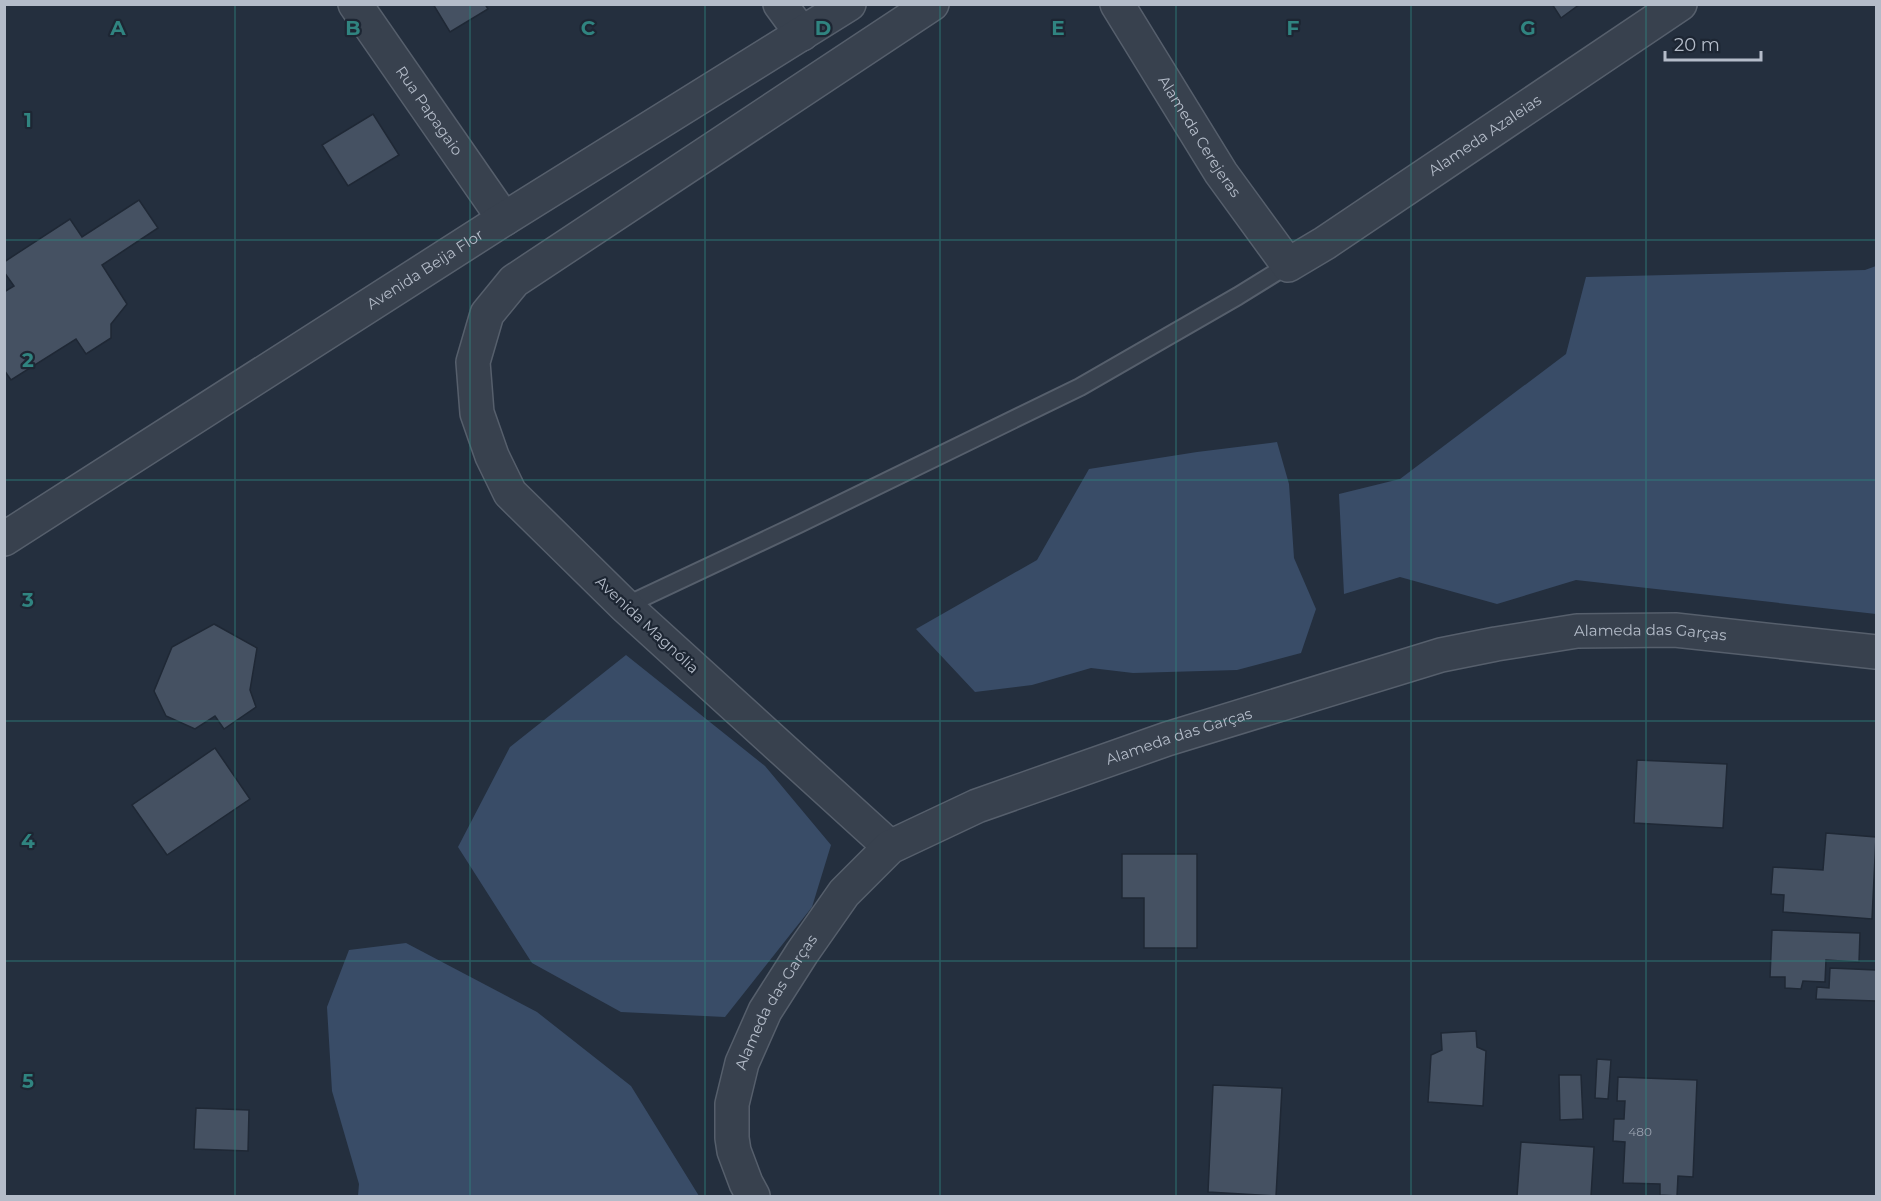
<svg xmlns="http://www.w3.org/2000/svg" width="1881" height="1201" font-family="Montserrat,sans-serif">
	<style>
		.water { fill: #394c67 }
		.building { fill: #455162; stroke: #1f2835; stroke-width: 1.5 }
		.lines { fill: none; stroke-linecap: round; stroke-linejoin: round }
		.service-casing { stroke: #565f6c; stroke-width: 20 }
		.minor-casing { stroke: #565f6c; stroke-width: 36 }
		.tertiary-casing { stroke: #565f6c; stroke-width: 36 }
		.service { stroke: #38414e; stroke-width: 16 }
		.minor { stroke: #38414e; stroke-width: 33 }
		.tertiary { stroke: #38414e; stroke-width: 33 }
		.grid { fill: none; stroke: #308480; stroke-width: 1.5; stroke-opacity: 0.55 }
		.labels { text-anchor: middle; stroke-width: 4.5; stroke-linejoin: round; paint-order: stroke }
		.number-label { font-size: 12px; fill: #98a1af }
		.street-label { font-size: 15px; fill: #b4bcc9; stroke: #1d2633 }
		.grid-label { font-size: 20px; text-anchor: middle; font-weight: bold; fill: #308480; stroke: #1d2633; stroke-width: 4.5; stroke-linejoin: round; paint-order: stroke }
	</style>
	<rect width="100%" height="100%" fill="#242f3e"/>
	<path class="water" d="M1876 266V614L1576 580 1497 604 1400 577 1344 594 1339 494 1400 479 1566 354 1586 277 1865 270Z
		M1277 442 1289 484 1294 558 1316 609 1301 653 1237 670 1133 673 1091 668 1032 685 975 692 916 629 1037 560 1089 469 1197 452Z
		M626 655 765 766 831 845 812 907 725 1017 621 1012 532 963 458 847 510 747Z
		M406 943 537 1012 631 1086 699 1196H358L359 1184 332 1091 327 1007 349 950Z"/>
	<path class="building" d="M433 4H485L488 9 450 32Z
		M1552 4H1580L1561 18Z
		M373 114 399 155 348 186 322 145Z
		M139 200 158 228 102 265 127 304 111 324V338L86 354 76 339 11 380 4 370V292L14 286 4 272V262L70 219 82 237Z
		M214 624 257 648 250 690 256 707 224 729 215 716 195 729 166 716 154 691 172 647Z
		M215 748 250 799 167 855 132 805Z
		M1637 760 1727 764 1723 828 1634 823Z
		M1826 833 1876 837 1872 919 1783 912 1784 895 1771 894 1773 867 1823 870Z
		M1122 854H1197V948H1144V898H1122Z
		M1772 930 1860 933 1859 962 1826 960 1825 982 1803 981 1801 989 1785 988V977H1770Z
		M1830 968 1876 970V1001L1816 999 1817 987 1829 988Z
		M1476 1031 1477 1047 1486 1051 1483 1106 1428 1102 1431 1055 1442 1050 1441 1033Z
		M1597 1059 1611 1060 1608 1099 1595 1098Z
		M1559 1075H1581L1583 1119 1560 1120Z
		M1618 1077 1697 1080 1693 1177 1678 1176 1677 1196 1660 1195V1184L1623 1183 1625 1142 1613 1141 1614 1119H1624L1625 1101H1617Z
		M1213 1085 1282 1088 1276 1196 1208 1192Z
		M196 1108 249 1110 248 1151 194 1149Z
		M1521 1142 1594 1147 1591 1196H1517Z"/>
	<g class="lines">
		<g class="service-casing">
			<path id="service" d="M625 606 799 524 1080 387 1238 296 1288 265"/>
		</g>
		<g class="minor-casing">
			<g id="minor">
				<path id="s1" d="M355 4 504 219"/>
				<path d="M780 4 802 34"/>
				<path id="s2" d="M1117 4 1221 173 1288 265 1325 243 1680 4"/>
				<path d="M890 847 625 606 510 493 492 456 477 413 473 362 487 314 514 281 932 4"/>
				<path id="s3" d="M753 1196 746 1183 734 1151 732 1138V1104L742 1063 765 1011 802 953 844 893 890 847 977 806 1167 739 1441 655 1496 644 1577 631 1675 630 1876 652"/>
			</g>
		</g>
		<g class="tertiary-casing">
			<g id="tertiary">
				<path id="s4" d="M4 539 504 219 849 4"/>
			</g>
		</g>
		<use href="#service" class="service"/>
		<use href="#minor" class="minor"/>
		<use href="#tertiary" class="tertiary"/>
	</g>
	<path class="grid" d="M235 4V1196M470 4V1196M705 4V1196M940 4V1196M1176 4V1196M1411 4V1196M1646 4V1196M4 240H1876M4 480H1876M4 721H1876M4 961H1876"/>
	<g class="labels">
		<g class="number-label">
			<text x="1640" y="1136">480</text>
		</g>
		<g class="street-label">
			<text dy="5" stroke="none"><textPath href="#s1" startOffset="130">Rua Papagaio</textPath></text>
			<text dy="5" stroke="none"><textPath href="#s2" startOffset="548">Alameda Azaleias</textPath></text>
			<text dy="5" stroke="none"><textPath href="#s2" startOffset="156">Alameda Cerejeras</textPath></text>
			<text dy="5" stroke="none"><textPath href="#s4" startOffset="500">Avenida Beija Flor</textPath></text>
			<text transform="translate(647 625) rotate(43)" y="5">Avenida Magnólia</text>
			<text dy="5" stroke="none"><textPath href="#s3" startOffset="1198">Alameda das Garças</textPath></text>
			<text dy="5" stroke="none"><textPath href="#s3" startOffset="712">Alameda das Garças</textPath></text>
			<text dy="5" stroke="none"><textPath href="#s3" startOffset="208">Alameda das Garças</textPath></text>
		</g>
	</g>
	<g class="grid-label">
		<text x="118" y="35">A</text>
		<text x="353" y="35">B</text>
		<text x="588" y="35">C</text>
		<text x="823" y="35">D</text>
		<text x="1058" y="35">E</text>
		<text x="1293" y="35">F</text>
		<text x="1528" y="35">G</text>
		<text x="28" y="127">1</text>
		<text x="28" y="367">2</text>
		<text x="28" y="607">3</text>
		<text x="28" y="848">4</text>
		<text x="28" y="1088">5</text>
	</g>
	<rect width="1881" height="1201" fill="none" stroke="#b4bcc9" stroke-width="12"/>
	<path d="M1665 51v9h96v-9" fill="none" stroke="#b4bcc9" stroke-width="3"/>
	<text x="1674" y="51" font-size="18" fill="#b4bcc9" stroke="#1d2633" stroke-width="4.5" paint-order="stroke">20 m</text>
</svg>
